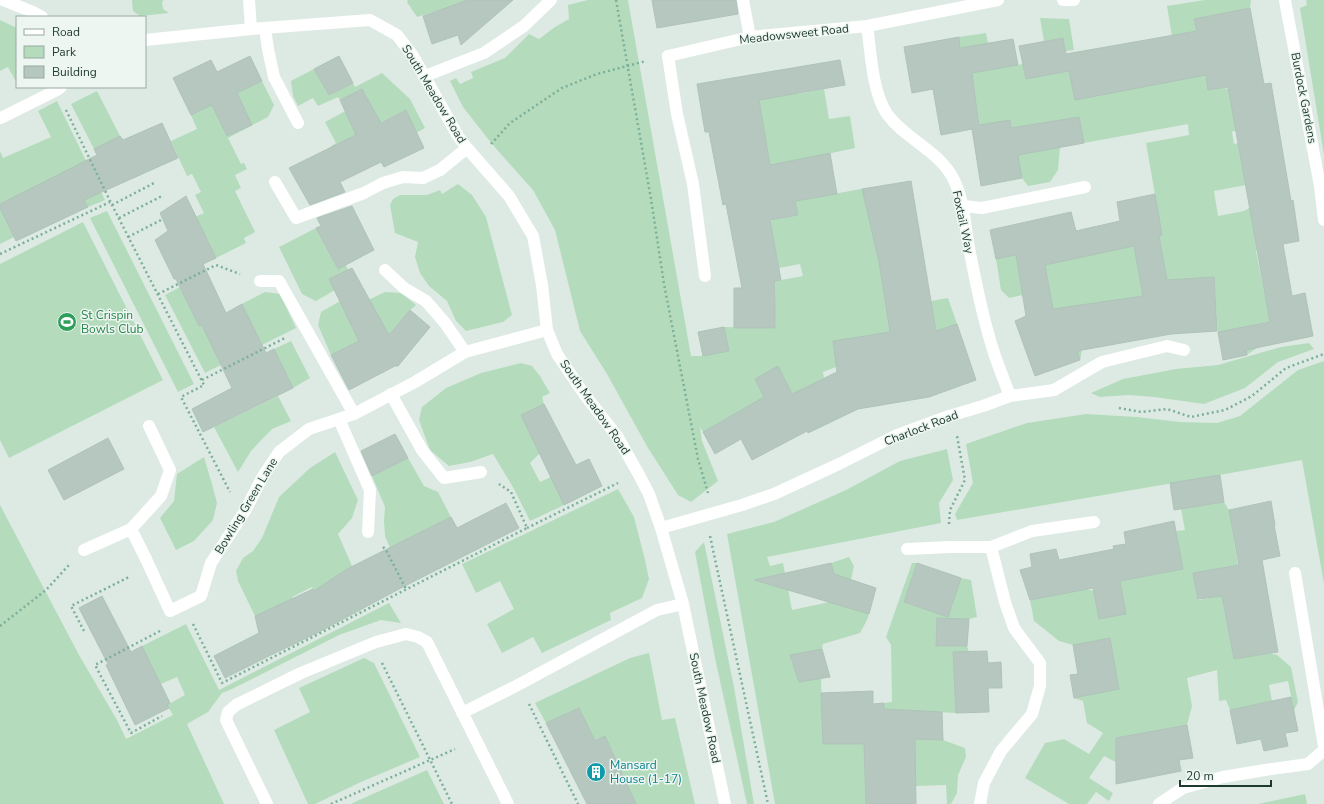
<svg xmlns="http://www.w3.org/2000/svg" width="1324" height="804" font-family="'Nunito Sans',sans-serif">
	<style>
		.green { fill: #b4dcbc }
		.building { fill: #b5c7bf; stroke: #afc3b9; fill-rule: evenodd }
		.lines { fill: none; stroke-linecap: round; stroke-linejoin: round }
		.path { stroke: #7caf9a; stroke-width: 2.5; stroke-dasharray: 2 3; stroke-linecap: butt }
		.service { stroke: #fff; stroke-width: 12 }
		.minor { stroke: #fff; stroke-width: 12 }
		.labels { text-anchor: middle; stroke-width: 3; stroke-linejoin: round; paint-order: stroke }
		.street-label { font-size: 12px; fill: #1e3930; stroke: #edf6f1 }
		.leisure-label { font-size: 12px; fill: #27864d; stroke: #edf6f1; text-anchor: start }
		.culture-label { font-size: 12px; fill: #0d838f; stroke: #edf6f1; text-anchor: start }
	</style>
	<rect width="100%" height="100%" fill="#ddeae3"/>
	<path class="green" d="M132 0H164L162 2 163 9 169 13 140 16 133 11Z
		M408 0H475L441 14 439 10 417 17 407 2Z
		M588 0H628L691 356H703L728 351 724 327 774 328 776 281 803 276 800 264 774 269 778 261 770 222 772 220 798 215 793 189 742 156 768 151 763 125 728 101 795 77 798 94 824 89 829 119 850 116 855 148 804 159 812 198 866 188 879 261 886 309 948 298 957 324 848 366 836 367 823 372 824 378 790 395 789 389 733 423 725 419 703 432 700 427 702 441 718 481 691 502 678 495 648 448 607 374 580 331 555 230 533 190 492 144 463 107 450 81 456 78 460 84 473 78 471 72 505 58 529 34 539 39 555 27 569 19 568 5Z
		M1205 0H1251L1250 8 1194 19 1209 90 1224 88 1229 89 1237 130 1232 132 1234 144 1238 143 1246 185 1214 191 1218 216 1244 211 1251 207 1259 248 1256 251 1264 290 1277 299 1281 320 1252 325 1257 348 1247 355 1242 331 1218 335 1214 278 1174 280 1168 287 1164 263 1138 267 1142 292 1146 298 1107 306 1103 302 1077 306C1080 323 1085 342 1080 360L1070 333 1023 295 1009 298 1001 290 996 259 1034 251 1080 230 1085 256 1124 242 1162 235 1146 143 1189 135 1188 124 1084 143 1079 117 1060 147 1058 170 1050 182 1028 186 1022 178 1010 121 980 127 974 87 939 92 962 60 959 37 986 33 993 69 1023 64 1026 79 1069 71 1075 97 1175 55 1167 6Z
		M1306 0H1324V155L1300 8 1307 5Z
		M1040 18 1069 19 1074 50 1066 51 1063 38 1044 41Z
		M0 20 17 28V83L8 67 0 71Z
		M314 69 329 95 353 83 355 87 382 73 410 99 425 128 416 133 406 110 365 130 333 155 330 147 336 143 325 122 368 99 362 89 340 100 338 97 318 106 313 98 298 106 293 96 291 81Z
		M262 81 274 105 268 117 228 138 241 164 244 163 247 169 235 175 241 188 235 191 255 232 244 238 246 243 216 258 195 217 204 213 195 195 201 192 192 174 187 176 171 141 197 129 191 115Z
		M97 91 120 136 94 149 71 104Z
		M57 101 105 200 88 207 68 170 0 204V151L3 158 51 137 38 111Z
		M458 184 472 195 486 217 512 315 503 322 466 331 456 321 447 301 429 286 420 273 415 257 418 242 395 233 390 205 393 199 400 195H427L440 190 442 194Z
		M0 208 14 237 0 244Z
		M107 211 194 384 178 392 90 218Z
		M83 222 163 380 9 458 0 440V264Z
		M316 228 337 268 346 265 348 270 329 279 335 290 316 301 302 294 279 247Z
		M180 287 199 326 203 325 221 365 205 373 165 295Z
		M265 292 280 294 296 328 262 345 242 304Z
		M385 292 401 293 416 305 410 310 385 340 331 355 318 325 321 312 340 301 345 311Z
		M291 341 310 378 293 388 274 349Z
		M1309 343 1314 349 1278 362 1245 388 1204 404 1154 397 1129 395 1100 397 1091 393 1123 379 1176 369 1218 365 1281 347Z
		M1324 361V584L1302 460 1214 476 957 520 955 514 973 483 966 444 1027 423 1086 414 1137 417 1180 422 1217 423 1240 416 1298 370Z
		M521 363 532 366 540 376 550 393 542 397 544 404 521 415 540 453 530 463 540 482 551 477 564 505 530 521 514 489 493 454 470 462 449 466 430 450 419 420 422 407 446 388 481 373Z
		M278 396 291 421 272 429 251 451 238 472 214 427Z
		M947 449 953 480 939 503 941 523 767 557 770 566 783 563 792 610 839 600 831 563 849 557 854 566 851 580 869 614 867 620 860 633 823 644 822 649 790 655 799 682 821 678 823 744H849L885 738 884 703 892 702 891 645 886 637 912 563H917L904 602 922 608 950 611 961 578 971 580 977 617 969 619 937 618 936 646H967L969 652 953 653 956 713 913 711V739L943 740 965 748 966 757 958 775 957 793 951 804H947L946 785 916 786 915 773 865 775 866 804H775L727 534 774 522 846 490 900 461Z
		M335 452 358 500 352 518 338 534 352 566 331 580 315 593 312 587 292 597 294 601 272 608 255 616 238 581 236 571 243 558 253 551 262 538 279 497 310 468Z
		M204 457 212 484 217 503 213 520 194 541 176 550 160 518 174 501 177 474Z
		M408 458 424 486 438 492 451 517 390 548 385 536 384 521 385 507 372 476Z
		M618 489 634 517 645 560 649 579 642 598 610 613 611 620 542 653 533 637 502 653 487 624 514 609 500 581 476 593 462 564Z
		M1224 502 1229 510 1238 565 1193 573 1199 600 1225 595 1223 604 1234 659 1269 653 1277 655 1291 667 1298 702 1294 710 1288 681 1269 685 1272 701 1230 710 1226 700 1219 701 1217 670 1187 678 1192 706 1187 725 1123 737 1129 769 1104 756 1089 778 1113 793 1109 801 1096 792 1087 804H1069L1025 778 1045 743 1064 739 1089 754 1103 733 1087 723 1083 701 1074 698 1119 689 1110 638 1073 645 1059 641 1034 621 1030 600 1087 589 1094 591 1099 619 1126 614 1120 581 1183 569 1176 531 1185 530 1181 509Z
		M0 505 79 655 117 720 126 739 173 715 167 705 185 695 177 677 161 684 142 646 186 624 219 690 389 603 401 623 381 620 339 635 232 689 222 693 208 712 187 724 224 804H0Z
		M704 542 734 687 754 804H747L715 658 695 552Z
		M649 653 662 720 675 718 695 804H636L605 736 595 741 579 708 546 723 535 703 630 658Z
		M364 658 374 663 420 757 361 782 315 804H308L274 730 310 712 299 688Z
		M427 770 444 804H351L357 801Z
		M1305 794 1307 804H1258Z"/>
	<path class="building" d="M468 0H513L461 45 458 35 432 44 423 16Z
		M652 0H736L738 14 657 28Z
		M1250 8 1264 84 1271 83 1291 201 1293 200 1299 241 1283 244 1292 296 1305 293 1313 336 1246 350 1247 355 1223 360 1218 332 1270 322 1228 87 1208 90 1206 75 1075 100 1069 71 1026 79 1019 46 1063 38 1066 54 1197 31 1194 19Z
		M959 37 960 48 1013 39 1018 65 972 73 979 125 1010 120 1011 128 1079 117 1084 143 1018 155 1022 178 981 186 972 129 941 135 933 89 912 93 904 47Z
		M250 56 262 81 237 93 252 125 227 136 212 105 191 115 173 78 211 60 217 72Z
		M339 56 353 83 329 95 314 69Z
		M840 60 845 85 759 100 770 165 830 153 837 194 795 201 798 215 770 220 781 280 775 281V328H734V288H742L726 204 723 205 709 132H705L697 84Z
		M362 89 381 123 406 110 424 148 384 167 381 162 340 182 345 192 310 205 289 168 356 135 340 100Z
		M162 123 178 158 84 200 88 207 16 241 0 208V204L97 155 94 149 120 136 123 140Z
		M911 181 936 331 957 324 976 380 929 397 858 409 808 433 807 431 752 460 741 439 715 454 703 432 764 397 755 379 778 366 792 394 837 372 833 341 890 332 879 262 862 189Z
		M1155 194 1162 235 1159 236 1167 280 1214 277 1217 331 1171 334 1077 351 1080 360 1035 376 1015 321 1026 316 1016 255 996 259 990 230 1071 212 1076 231 1120 221 1117 202ZM1134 246 1143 296 1053 309 1045 265Z
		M186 196 216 258 203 264 226 313 242 304 266 353 274 349 293 388 203 432 192 409 232 388 202 325 199 326 176 279H174L155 240 168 231 160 213Z
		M352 206 374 250 338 269 316 228 321 226 317 218Z
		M352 268 389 335 410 310 430 327 398 366H395L349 390 331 355 359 341 329 279Z
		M724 327 729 351 703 356 698 332Z
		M544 404 576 465 589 459 602 486 564 505 521 415Z
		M395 434 408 458 372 476 361 451Z
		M108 438 124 469 64 500 48 470Z
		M1220 475 1224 502 1174 510 1170 483Z
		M1271 501 1275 525H1274L1280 556 1262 560 1278 652 1234 659 1222 596 1198 599 1193 573 1239 565 1229 510Z
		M506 503 519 528 401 588 319 632 271 655 225 678 214 656 259 633 255 616 313 589 314 591 347 569 451 517 457 528Z
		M1174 521 1183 569 1120 581 1126 614 1099 619 1093 588 1030 600 1020 570 1032 567 1030 554 1056 549 1059 560 1114 549 1113 546 1126 544 1124 532Z
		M831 563 834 574 876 588 869 614 754 580Z
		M917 563 961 578 948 617 904 602Z
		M102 596 131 652 142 646 170 703 167 705 169 708 135 725 106 665 108 664 79 608Z
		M937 618 969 619 967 646H936Z
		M1110 638 1119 689 1074 698 1070 675 1078 674 1073 645Z
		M822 649 830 677 799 682 790 655Z
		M987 651 988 663 1001 662 1002 688H988L989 712 956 713 953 652Z
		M873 691V704L884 703V709L942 712 943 740 915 739 916 804H866L864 744H823L821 693Z
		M1291 697 1298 731 1285 733 1288 746 1264 751 1261 739 1237 744 1230 710Z
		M579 708 595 741 605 736 636 804H587L546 723Z
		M1187 725 1193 758 1179 760 1181 771 1116 784V738Z"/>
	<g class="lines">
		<path class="path" d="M616 0 651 199 664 284 698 459 708 493
			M66 110 112 205 204 385 181 397 230 492
			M491 144 510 123 562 88 597 74 646 61
			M112 205 156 182
			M119 218 162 196
			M128 237 163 219
			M0 254 110 202
			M158 294 216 265 240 274
			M202 380 285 338
			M1119 408 1141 412 1167 409 1191 417 1225 410 1252 396 1286 368 1324 354
			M949 524 950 510 965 480 957 436
			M527 528 618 483
			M710 536 768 804
			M383 547 386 550 406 589
			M193 624 222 683 527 528 511 492 499 484
			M0 626 46 590 69 565
			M84 631 71 606 129 577
			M160 631 95 665 131 733 162 716
			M382 663 452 804
			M529 704 578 804
			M331 804 455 749"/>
		<path class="service" d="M1286 6 1320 186 1324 220
			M265 28 268 49 274 77 298 123
			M668 56 677 114 693 184 705 276
			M425 76 484 53 524 26 551 0
			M1 118 57 90 61 87
			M275 182 296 218 364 193 383 183 403 177 423 178 440 170 467 148
			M963 206 982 208 1085 187
			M385 270 404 288 426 301 445 323 465 352
			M260 281H279L354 414
			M1054 390 1102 362 1167 346 1184 350
			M391 394 422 450 444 478 481 472
			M339 419 370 490 368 532
			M131 529 146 559
			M1032 531 1094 522
			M907 549 950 547
			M84 550 131 529 161 496 170 470 149 426
			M1295 573 1324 746
			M462 713 516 686 657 610 683 604
			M1265 770 1308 764 1324 750
			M267 804 226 720 228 712 236 705 301 673 376 642 406 634 418 637 427 642 508 804"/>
		<path class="minor" d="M3 0 33 12 42 17
			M249 0 251 29
			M743 0 750 37
			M1063 0H1074
			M1285 0 1286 6
			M867 26C871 52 872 92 887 114 906 140 939 150 954 180 965 203 965 229 970 253 977 288 984 323 995 356 1000 370 1005 383 1010 396
			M145 40 251 29 370 20 397 35 413 56 458 136 467 148 509 196 533 236 542 285 547 330 557 354 584 394 617 436 638 473 649 494 661 528 683 604 725 804
			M668 56 750 37 867 26 998 0
			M661 528 742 505 774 494 839 464 895 436 949 416 983 406 1010 396 1054 390
			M950 547H991L1032 531
			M146 559 170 611 201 596 211 563 245 511 262 478 279 452 309 429 354 414 415 382 465 352 547 330
			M980 804 984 783 1001 751 1032 714 1040 686V663L1014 628 1005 602 991 547
			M1159 804 1183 788 1223 777 1265 770"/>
	</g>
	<defs>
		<g id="stadium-disc" transform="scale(1)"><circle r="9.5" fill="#2e9e5b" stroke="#edf6f1"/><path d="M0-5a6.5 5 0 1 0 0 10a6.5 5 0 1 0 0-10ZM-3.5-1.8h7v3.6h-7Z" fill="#fff"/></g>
		<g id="building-disc" transform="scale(1)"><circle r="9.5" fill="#0f9aa8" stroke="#edf6f1"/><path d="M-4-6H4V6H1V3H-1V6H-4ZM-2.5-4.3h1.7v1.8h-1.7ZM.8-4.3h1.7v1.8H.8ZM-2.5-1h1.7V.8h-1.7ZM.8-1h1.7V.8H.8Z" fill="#fff"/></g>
	</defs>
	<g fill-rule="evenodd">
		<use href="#stadium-disc" x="67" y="322"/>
		<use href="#building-disc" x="596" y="772"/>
	</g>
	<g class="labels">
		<g class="street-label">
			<text transform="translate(794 34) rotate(-6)" y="4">Meadowsweet Road</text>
			<text transform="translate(434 94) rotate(59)" y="4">South Meadow Road</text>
			<text transform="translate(1304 98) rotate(79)" y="4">Burdock Gardens</text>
			<text transform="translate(963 222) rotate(78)" y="4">Foxtail Way</text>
			<text transform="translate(595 407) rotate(55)" y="4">South Meadow Road</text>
			<text transform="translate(921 428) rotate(-21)" y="4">Charlock Road</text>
			<text transform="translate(246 506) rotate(-59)" y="4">Bowling Green Lane</text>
			<text transform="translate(705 708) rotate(78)" y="4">South Meadow Road</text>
		</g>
		<g class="leisure-label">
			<text x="81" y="319">St Crispin<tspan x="81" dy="14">Bowls Club</tspan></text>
		</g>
		<g class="culture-label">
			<text x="610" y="769">Mansard<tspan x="610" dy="14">House (1-17)</tspan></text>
		</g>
	</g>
	<rect x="16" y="16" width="130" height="72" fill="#edf6f1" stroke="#9aaaa4"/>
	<rect x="24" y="29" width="20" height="6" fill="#ffffff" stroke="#9aaaa4"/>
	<text x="52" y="36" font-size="12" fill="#1e3930">Road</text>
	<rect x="24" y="46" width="20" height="12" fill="#b4dcbc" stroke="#9aaaa4"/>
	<text x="52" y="56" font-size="12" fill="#1e3930">Park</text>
	<rect x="24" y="66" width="20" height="12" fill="#b5c7bf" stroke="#9aaaa4"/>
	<text x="52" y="76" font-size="12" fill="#1e3930">Building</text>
	<path d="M1180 780v6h91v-6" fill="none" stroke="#1e3930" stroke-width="2"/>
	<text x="1186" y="780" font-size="12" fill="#1e3930" stroke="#edf6f1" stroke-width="3" paint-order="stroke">20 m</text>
</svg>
